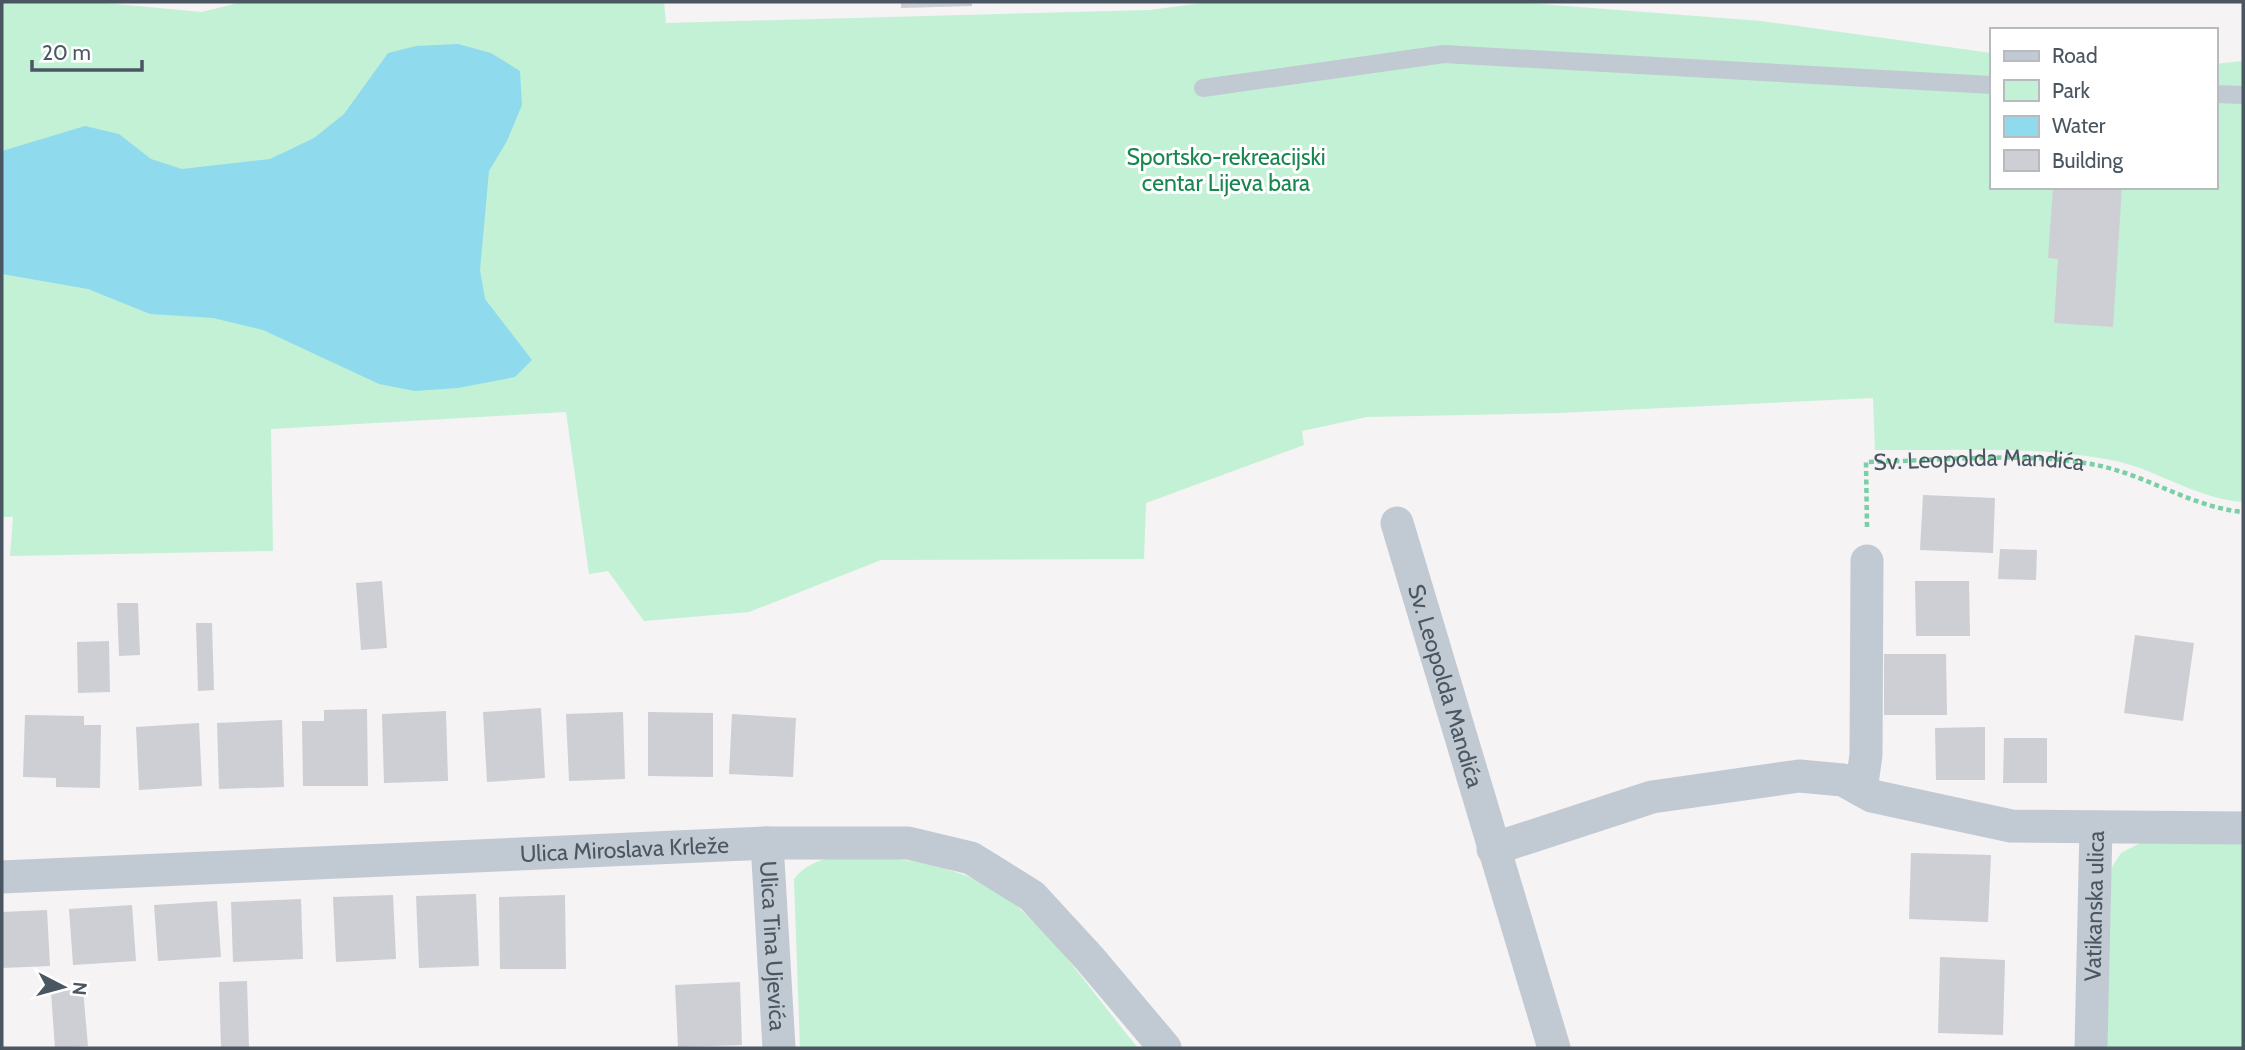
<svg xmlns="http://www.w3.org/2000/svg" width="2245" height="1050" font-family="Cabin,sans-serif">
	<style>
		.green { fill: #c3f1d5 }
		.water { fill: #90daee }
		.building { fill: #cdcfd5 }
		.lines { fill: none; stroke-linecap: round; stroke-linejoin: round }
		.path { stroke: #7ad0a6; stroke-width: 4.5; stroke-dasharray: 5 3.5; stroke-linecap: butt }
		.service { stroke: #c1cad2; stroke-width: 18 }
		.minor { stroke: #c1cad2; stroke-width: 33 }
		.labels { text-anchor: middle; stroke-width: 6; stroke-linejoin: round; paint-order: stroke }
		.park-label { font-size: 23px; fill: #17864f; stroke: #fff }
		.street-label { font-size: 23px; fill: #4a5661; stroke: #fff }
	</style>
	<rect width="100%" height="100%" fill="#f5f3f3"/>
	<path class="green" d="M2 2H94L202 12 242 2H664L666 23 1150 10 1210 2H1515L1761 21 1991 53V187H2215V64L2243 61V502C2197 499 2158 470 2116 461 2038 445 1955 451 1875 450L1873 398 1558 413 1367 417 1302 431 1304 445 1146 503 1144 559 881 560 749 612 644 621 608 571 589 574 566 412 271 429 273 551 10 556 13 517H2Z
		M2146 840 2243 842V1048H2105L2107 875 2121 853Z
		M880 856C918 862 959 868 993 889 1046 920 1098 1001 1138 1048H800L794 879C815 852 848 857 880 856Z"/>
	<path class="water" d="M458 44 491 53 520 71 522 105 507 141 489 171 480 270 485 299 532 360 515 377 458 388 415 391 379 384 263 330 213 318 150 314 88 289 2 274V151L85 126 119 134 151 159 182 169 270 159 314 138 344 114 388 53 416 46Z"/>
	<path class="building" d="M901 2H972V6L901 8Z
		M2053 187H2122L2113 327 2054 323 2058 259 2048 258Z
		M1923 495 1995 498 1993 553 1920 550Z
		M2000 549 2037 550 2036 580 1998 579Z
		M382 581 387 648 361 650 356 583Z
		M1915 581H1969L1970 636H1916Z
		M117 603H138L140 655 119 656Z
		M196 623H212L214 690 198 691Z
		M2135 635 2194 643 2183 721 2124 713Z
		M109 641 110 692 78 693 77 642Z
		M1884 654H1946L1947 715H1884Z
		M541 708 545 778 487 782 483 712Z
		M367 709 368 786H303L302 721H324V710Z
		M446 711 448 781 384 783 382 714Z
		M623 712 625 779 569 781 566 714Z
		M648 712 713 713V777L648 776Z
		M732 714 796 718 793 777 729 774Z
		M25 715 84 716V725H101L100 788 56 787V778L23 777Z
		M282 720 284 787 219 789 217 723Z
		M199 723 202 786 139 790 136 727Z
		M1985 727V780H1936L1935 728Z
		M2004 738H2047V783H2003Z
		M1911 853 1991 855 1988 922 1909 919Z
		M476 894 479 966 419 968 416 896Z
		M393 895 396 959 336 962 333 897Z
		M565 895 566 969H500L499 897Z
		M301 899 303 959 233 962 231 902Z
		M217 901 221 957 158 961 154 905Z
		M132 905 136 961 73 965 69 909Z
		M47 910 50 966 2 968V912Z
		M1940 957 2005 960 2003 1035 1938 1033Z
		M247 981 249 1048H221L219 982Z
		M740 982 742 1045 678 1047 675 985Z
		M83 989 88 1046 55 1048 51 992Z"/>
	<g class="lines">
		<path class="path" id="s1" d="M1867 527 1866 462C1938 461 2027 451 2096 465 2147 475 2191 507 2243 512"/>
		<path class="service" d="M1203 88 1444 54 1991 85
			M2215 94 2243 95"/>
		<g class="minor">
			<path id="s2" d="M1397 523 1554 1048"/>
			<path d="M1861 790 1866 755 1867 561"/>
			<path id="s3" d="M767 843 779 1048"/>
			<path d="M1493 849 1652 797 1799 776 1843 780 1872 796 2011 826 2243 828"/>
			<path id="s4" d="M2 877 767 843H908L971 858 1032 896 1090 959 1165 1048"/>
			<path id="s5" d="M2091 1048 2096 827"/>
		</g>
	</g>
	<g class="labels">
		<g class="park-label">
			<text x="1226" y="165">Sportsko-rekreacijski<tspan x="1226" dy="26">centar Lijeva bara</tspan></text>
		</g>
		<g class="street-label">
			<text dy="8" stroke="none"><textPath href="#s1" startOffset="178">Sv. Leopolda Mandića</textPath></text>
			<text dy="8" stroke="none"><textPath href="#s2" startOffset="170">Sv. Leopolda Mandića</textPath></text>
			<text dy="8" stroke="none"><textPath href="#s4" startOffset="623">Ulica Miroslava Krleže</textPath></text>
			<text dy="8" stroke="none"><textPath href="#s5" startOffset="142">Vatikanska ulica</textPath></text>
			<text dy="8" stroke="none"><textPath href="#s3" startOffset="103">Ulica Tina Ujevića</textPath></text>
		</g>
	</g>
	<rect width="2245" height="1050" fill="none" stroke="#4a5661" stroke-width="7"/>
	<rect x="1990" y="28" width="228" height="161" fill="#ffffff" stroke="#b7bbc0" stroke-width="2"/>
	<rect x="2004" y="51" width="35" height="10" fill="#c1cad2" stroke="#b7bbc0" stroke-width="2"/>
	<text x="2052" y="63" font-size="21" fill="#4a5661">Road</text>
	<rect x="2004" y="80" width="35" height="21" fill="#c3f1d5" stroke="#b7bbc0" stroke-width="2"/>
	<text x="2052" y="98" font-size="21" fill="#4a5661">Park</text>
	<rect x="2004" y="116" width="35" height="21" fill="#90daee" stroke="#b7bbc0" stroke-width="2"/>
	<text x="2052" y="133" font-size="21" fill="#4a5661">Water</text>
	<rect x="2004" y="150" width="35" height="21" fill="#cdcfd5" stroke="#b7bbc0" stroke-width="2"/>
	<text x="2052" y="168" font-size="21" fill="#4a5661">Building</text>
	<g transform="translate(63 987) rotate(96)" stroke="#ffffff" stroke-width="5" paint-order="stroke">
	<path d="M0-5L12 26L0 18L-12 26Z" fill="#4a5661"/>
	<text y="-10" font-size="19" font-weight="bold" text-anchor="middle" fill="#4a5661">N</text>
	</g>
	<path d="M32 60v10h110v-10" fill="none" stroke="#4a5661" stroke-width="3.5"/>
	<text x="42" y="60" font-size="21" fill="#4a5661" stroke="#ffffff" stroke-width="5" paint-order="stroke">20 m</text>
</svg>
